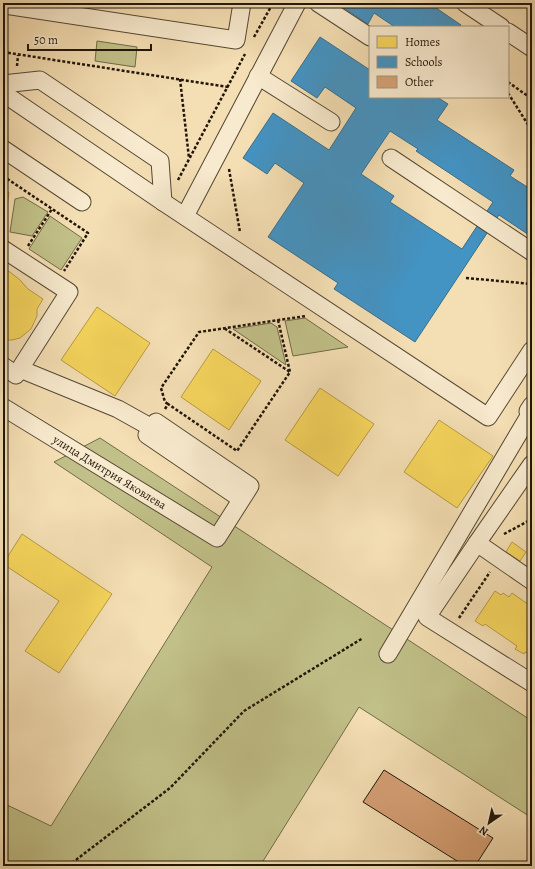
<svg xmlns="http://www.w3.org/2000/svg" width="535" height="869" font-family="Alegreya,serif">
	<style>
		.green { fill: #c1c088; stroke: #706b48 }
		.homes { fill: #f6d55c; stroke: #b69c43 }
		.schools { fill: #4393c3; stroke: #386e8b; fill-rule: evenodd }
		.building { fill: #d6a075; stroke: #201609 }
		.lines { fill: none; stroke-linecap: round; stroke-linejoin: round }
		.minor-casing { stroke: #554834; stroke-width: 19 }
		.path { stroke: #201609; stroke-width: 2.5; stroke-dasharray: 3 2; stroke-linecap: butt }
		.minor { stroke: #f8eace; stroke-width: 17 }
		.labels { text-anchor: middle; stroke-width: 4; stroke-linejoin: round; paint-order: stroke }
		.street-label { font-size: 12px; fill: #201609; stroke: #f8eace }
	</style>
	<rect width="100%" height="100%" fill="#f4deb3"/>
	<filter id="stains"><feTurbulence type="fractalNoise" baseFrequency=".005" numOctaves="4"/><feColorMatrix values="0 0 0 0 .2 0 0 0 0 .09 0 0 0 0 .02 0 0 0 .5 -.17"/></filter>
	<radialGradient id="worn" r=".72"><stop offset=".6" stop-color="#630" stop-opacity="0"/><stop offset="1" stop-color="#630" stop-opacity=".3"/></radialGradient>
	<path class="green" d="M97 41 137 47 135 67 95 61Z
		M23 197 48 212 32 236 10 232 15 199Z
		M50 216 82 238 61 270 29 249Z
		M305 318 348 347 293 356 285 321Z
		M271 323 277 327 286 365 233 329Z
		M100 438 532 721V818L359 707 260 866H3V803L51 826 212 567 54 462Z"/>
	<path class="homes" d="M213 3H232V6Z
		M3 191 9 192 7 207H3Z
		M3 269 10 272 20 280 28 289 43 299 37 309V316L31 329 20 338 12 340H3Z
		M97 307 150 343 115 396 61 360Z
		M213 349 261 381 229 430 181 397Z
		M320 388 374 424 338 476 285 440Z
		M439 420 493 456 457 508 404 472Z
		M22 534 112 594 59 673 25 651 59 601 3 564Z
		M512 542 526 552 520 561 506 552Z
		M495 591 501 595 503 593 509 597 512 593 532 607V656L525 652 524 654 515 649 517 646 485 624 483 626 475 621Z"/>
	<path class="schools" d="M347 3H429L461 25 460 27H395L374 13 368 24 344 8Z
		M320 37 370 70V97H437L448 104 437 120 514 170 510 176 532 190V237L499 215 415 342 334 289 338 283 268 237 304 183 275 163 267 174 243 158 273 113 329 150 356 108 325 87 317 98 291 81ZM390 131 418 149 416 151 493 202 462 249 390 202 394 196 361 174Z"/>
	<path class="building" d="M384 770 493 838 475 866H465L363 802Z"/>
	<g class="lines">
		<g class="minor-casing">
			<g id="minor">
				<path d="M318 3 370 37"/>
				<path d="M465 3 501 27"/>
				<path d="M5 5 236 40 242 3"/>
				<path d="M508 32 532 48"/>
				<path d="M258 76 331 122"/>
				<path d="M3 84 40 80 160 161 163 202"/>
				<path d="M3 93 163 202 488 417 532 350"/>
				<path d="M3 149 82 202"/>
				<path d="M391 158 532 252"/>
				<path d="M185 216 297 3"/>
				<path d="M3 249 69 292 16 375 3 366"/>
				<path d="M20 369 118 409 152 428"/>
				<path id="s1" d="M3 407 217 538 250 486 156 422 147 435 241 499"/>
				<path d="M477 543 532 464"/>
				<path d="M532 581 477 543 427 617 532 683"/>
				<path d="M388 654 529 416 528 411 532 405"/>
			</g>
		</g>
		<path class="path" d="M254 37 273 3
			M3 52 228 87
			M17 66 18 55
			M180 79 189 158
			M508 82 532 99
			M508 93 532 131
			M229 169 240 232
			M3 176 88 233 64 271
			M178 180 245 54
			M28 246 52 209
			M466 278 532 284
			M278 320 290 372
			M168 404 165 402 161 388 199 332 306 316
			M165 409 168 404 237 451 290 372 224 328
			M504 534 532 519
			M459 618 490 572
			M68 866 170 788 244 711 363 638"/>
		<use href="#minor" class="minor"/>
	</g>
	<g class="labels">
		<g class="street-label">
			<text dy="4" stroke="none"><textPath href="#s1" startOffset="125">улица Дмитрия Яковлева</textPath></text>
		</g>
	</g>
	<rect width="535" height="869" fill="none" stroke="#f4deb3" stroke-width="16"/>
	<rect x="4" y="4" width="527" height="861" fill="none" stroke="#201609" stroke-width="2"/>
	<rect x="8" y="8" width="519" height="853" fill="none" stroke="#201609"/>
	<rect x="369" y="26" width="140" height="72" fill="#f8eace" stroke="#a2957f"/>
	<rect x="377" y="36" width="20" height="12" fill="#f6d55c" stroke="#a2957f"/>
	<text x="405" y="46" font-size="12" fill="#201609">Homes</text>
	<rect x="377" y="56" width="20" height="12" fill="#4393c3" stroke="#a2957f"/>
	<text x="405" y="66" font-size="12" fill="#201609">Schools</text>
	<rect x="377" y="76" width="20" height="12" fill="#d6a075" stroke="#a2957f"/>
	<text x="405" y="86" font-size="12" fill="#201609">Other</text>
	<g transform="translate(489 823) rotate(214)" stroke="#f8eace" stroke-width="3" paint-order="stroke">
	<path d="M0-3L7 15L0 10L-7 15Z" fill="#201609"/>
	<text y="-6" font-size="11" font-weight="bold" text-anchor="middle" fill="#201609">N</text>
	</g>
	<path d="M28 44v6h123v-6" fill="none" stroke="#201609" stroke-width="2"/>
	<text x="34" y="44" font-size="12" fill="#201609" stroke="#f8eace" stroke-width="3" paint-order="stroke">50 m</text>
	<rect width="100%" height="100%" filter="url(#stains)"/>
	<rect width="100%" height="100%" fill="url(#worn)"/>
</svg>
